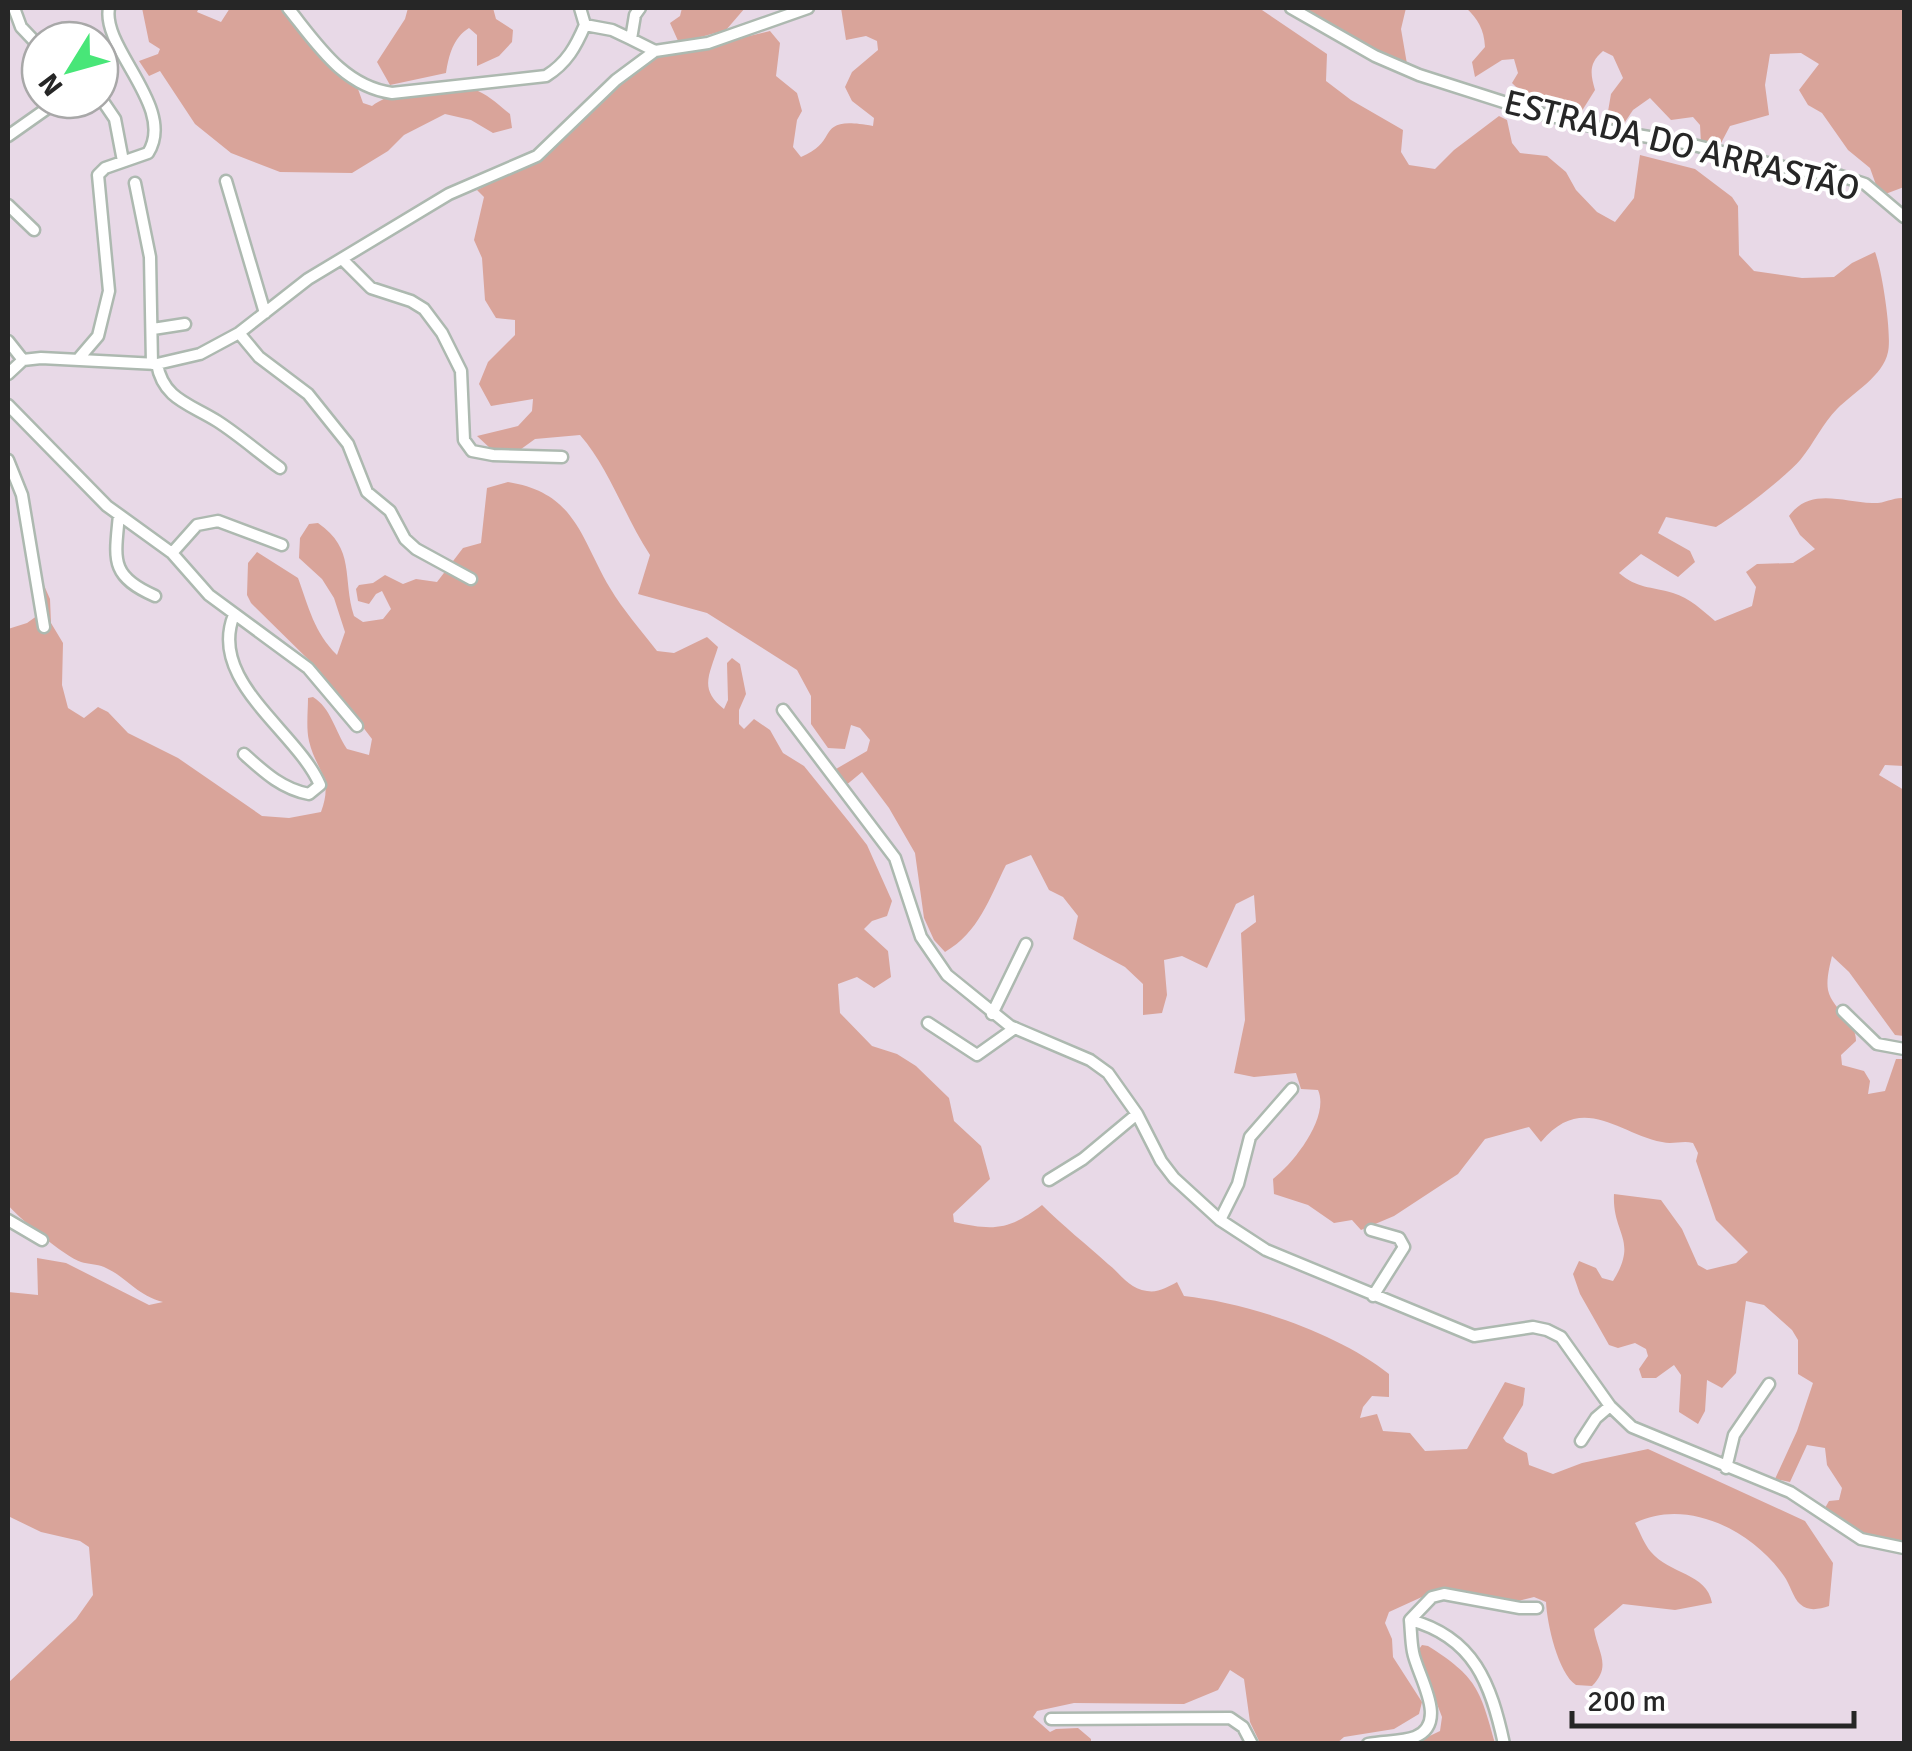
<svg xmlns="http://www.w3.org/2000/svg" width="1912" height="1751" font-family="Signika,sans-serif">
	<style>
		.green { fill: #d9a49a }
		.lines { fill: none; stroke-linecap: round; stroke-linejoin: round }
		.minor-casing { stroke: #adb9b0; stroke-width: 15 }
		.minor { stroke: #fff; stroke-width: 10 }
		.labels { text-anchor: middle; stroke-width: 8; stroke-linejoin: round; paint-order: stroke }
		.street-label { font-size: 35px; fill: #262626; stroke: #fff }
	</style>
	<rect width="100%" height="100%" fill="#e8d9e7"/>
	<path class="green" d="M142 8H199L197 12 221 22 230 8H282L302 34 358 89 363 103 372 106C394 89 452 81 478 91 490 96 501 107 510 114L512 128 493 133 471 120 445 114 404 135 388 151 352 173 280 172 231 153 195 124 160 71 149 76 139 61 158 54 160 49 149 42Z
		M408 8H493L496 19 513 30 512 42 499 56 477 66V35L469 28C453 38 449 55 446 73L390 85 377 62 405 19Z
		M682 8H745L726 30 679 43 670 23 680 16Z
		M841 8H1259L1327 54 1326 81 1351 100 1403 130 1401 152 1409 165 1435 169 1454 150 1499 116 1507 120 1512 143 1520 153 1547 156 1566 172 1576 190 1597 212 1615 222 1634 198 1640 155 1695 169 1732 197 1738 206 1739 255 1754 271 1802 278 1834 277 1852 263 1875 252C1882 269 1892 335 1888 352 1883 376 1854 392 1837 409 1823 423 1814 443 1801 459 1786 477 1736 515 1716 527L1666 517 1658 533 1690 551 1695 562 1678 577 1641 554 1619 573C1638 589 1650 586 1673 593 1690 598 1702 610 1715 621L1752 606 1756 587 1746 572 1757 564 1793 563 1815 549 1800 535 1789 516C1810 487 1842 502 1872 503 1884 504 1893 497 1904 498V766L1885 765 1879 775 1904 790V1036L1895 1035 1849 972 1832 956C1830 965 1826 979 1828 990 1832 1009 1856 1020 1856 1041L1841 1055 1842 1065 1864 1071 1870 1081 1868 1094 1885 1091 1896 1059H1904V1543L1849 1529 1825 1508 1829 1501 1839 1500 1842 1488 1827 1465 1825 1448 1807 1445 1790 1482 1775 1479 1797 1431 1813 1383 1798 1374V1340L1792 1330 1764 1305 1746 1301 1736 1373 1722 1388 1707 1380 1705 1411 1698 1424 1679 1412 1681 1375 1674 1365 1656 1378H1642L1639 1369 1648 1356 1646 1349 1635 1343 1618 1348 1609 1345 1580 1294 1573 1274 1579 1261 1596 1268 1602 1278 1613 1281C1639 1239 1612 1235 1614 1194L1661 1200 1682 1229 1698 1265 1707 1270 1736 1263 1748 1252 1716 1220 1696 1161 1698 1153 1693 1143C1682 1140 1673 1145 1662 1142 1618 1133 1582 1092 1541 1142L1529 1127 1485 1139 1458 1174 1394 1216 1361 1230 1352 1220 1334 1223 1308 1205 1274 1194 1273 1179C1294 1163 1330 1117 1318 1090L1301 1089 1296 1073 1254 1077 1234 1073 1245 1020 1241 933 1256 922 1254 895 1236 904 1207 968 1182 956 1164 960 1167 995 1162 1013 1143 1015V984L1125 967 1073 939 1078 916 1063 897 1049 890 1031 855 1006 865C989 899 979 932 945 952L934 940 924 918 915 853 889 808 862 772 839 791 829 778 836 769 867 751 870 740 860 728 851 725 845 749 828 748 811 724V696L797 670 707 613 638 594 650 555C625 517 609 468 580 435L535 439 517 452 491 449 477 436 518 426 532 411 533 399 491 406 479 384 488 362 515 335V320L496 318 485 300 482 258 474 240 484 197 477 190 540 158 594 106 648 60 770 31 780 43 776 76 797 93 802 111 797 120 793 147 801 157C842 141 812 115 873 126L874 118 852 101 845 87 852 72 878 50 877 41 866 36 846 40Z
		M1303 8H1406L1401 29 1407 64 1381 55Z
		M1466 8H1904V187L1880 196 1870 168 1848 150 1822 113 1808 105 1799 90 1819 64 1801 53 1770 54 1765 85 1769 115 1730 126 1720 145 1701 143 1700 125 1693 117 1671 120 1650 98 1633 110 1621 128 1606 123 1611 94 1623 78 1613 56 1603 51C1589 63 1590 73 1595 90L1580 114C1563 110 1523 96 1512 83L1518 73 1514 59 1502 60 1475 77 1472 62 1485 47C1484 29 1478 19 1466 8Z
		M508 482C576 493 580 537 610 588 623 610 641 630 657 651L674 653 707 637 718 647C710 674 698 689 724 709L728 700 727 663 732 658 740 664 746 694 739 710V724L744 729 754 719 770 730 783 753 804 766 850 823 867 845 892 901 887 916 872 921 864 929 888 951 891 977 874 988 857 977 838 984 840 1013 872 1046 897 1054 916 1066 949 1098 954 1121 981 1146 990 1179 953 1214 954 1222C994 1231 1009 1230 1042 1205 1063 1226 1086 1244 1108 1264 1121 1274 1129 1289 1147 1291 1158 1293 1168 1287 1177 1282L1184 1296C1248 1303 1338 1333 1389 1374V1397L1372 1396 1363 1407 1360 1418 1377 1414 1383 1431 1410 1433 1425 1451 1467 1449 1505 1382 1525 1388 1523 1405 1503 1438 1506 1442 1527 1453 1529 1465 1553 1474 1582 1463 1648 1449 1805 1521 1833 1563 1829 1606C1819 1609 1809 1612 1800 1604 1793 1598 1790 1584 1784 1576 1753 1531 1687 1497 1635 1523 1640 1532 1644 1544 1651 1552 1669 1574 1707 1573 1712 1603L1675 1610 1623 1604 1594 1629C1598 1653 1612 1666 1592 1686L1576 1685C1558 1673 1547 1624 1546 1602L1534 1597 1510 1603 1484 1595 1435 1591 1389 1612 1385 1623 1392 1639 1393 1657 1422 1702 1419 1714 1394 1729 1344 1737 1337 1743H1260L1250 1722 1244 1679 1230 1670 1218 1690 1184 1704 1074 1703 1037 1711 1033 1717 1050 1732 1056 1729 1078 1728 1091 1739V1743H8V1683L76 1619 93 1595 89 1547 80 1541 41 1532 8 1516V1292L38 1295 37 1258 66 1263 149 1305 163 1302C136 1295 127 1277 104 1267 97 1264 88 1264 81 1262 64 1256 20 1219 8 1205V629L27 623 41 613 43 583 50 599 51 623 63 643 62 685 68 708 84 718 98 707 108 712 128 733 178 758 262 816 289 818 321 812C334 777 316 771 309 741 306 728 308 711 308 698L313 697C331 708 335 731 347 749L369 755 372 739 319 670 251 603 247 595 248 563 257 552 298 578C309 608 314 632 337 655L345 632 334 598 322 579 299 558 300 538 309 524 318 523C356 549 342 578 354 616L363 622 383 619 391 609 382 591 376 594 369 604 358 601 356 589 359 585 373 583 385 575 403 584 416 579 437 582 463 548 481 543 487 488Z
		M1422 1645 1428 1646C1477 1677 1480 1689 1495 1743L1413 1744 1440 1731 1442 1717 1417 1652Z"/>
	<g class="lines">
		<g class="minor-casing">
			<path id="minor" d="M14 8 21 27 40 47
				M288 8C317 44 343 86 392 93L546 76C567 63 576 46 585 25L580 8
				M640 8 635 15 631 39 655 51
				M1291 8 1375 56 1419 75 1535 112 1607 130 1685 143 1792 169 1841 176 1865 184 1904 217
				M585 25 612 30 631 39
				M100 97 115 119 123 161
				M8 136 59 100
				M226 181 265 313
				M135 183 150 257 152 364
				M8 205 34 230
				M342 259 371 288 411 301 424 309 442 333 461 371 464 440 472 451 493 455 562 457
				M153 329 185 324
				M239 333 259 357 308 394 348 444 367 492 390 511 405 539 416 549 471 579
				M8 341 23 360
				M80 357 98 336 109 291 98 175 105 168 148 153C177 108 101 48 109 8
				M157 364C163 399 190 404 217 421 239 435 259 453 280 468
				M8 374 23 360 41 358 157 364 200 354 239 333 308 279 449 194 537 156 616 80 655 51 708 43 808 8
				M8 405 107 506 172 553 209 595 308 668 357 726
				M8 460 22 495 44 627
				M119 515C115 559 109 576 155 596
				M172 553 197 525 218 521 282 545
				M234 615C207 681 297 731 320 785L309 794C282 789 264 772 244 754
				M783 710 895 858 921 937 947 975 1010 1026 1090 1060 1108 1073 1137 1114 1161 1161 1174 1178 1220 1220 1266 1250 1474 1336 1533 1327 1547 1330 1561 1337 1610 1406 1632 1427 1790 1492 1861 1539 1904 1548
				M1843 1011 1877 1044 1904 1049
				M992 1014 1026 944
				M928 1023 977 1055 1015 1028
				M1049 1180 1083 1159 1137 1114
				M8 1220 42 1240
				M1220 1220 1238 1184 1250 1137 1292 1089
				M1371 1230 1399 1238 1404 1247 1373 1296
				M1581 1441 1596 1418 1610 1406
				M1726 1468 1734 1435 1769 1384
				M1410 1620C1474 1637 1491 1684 1504 1744
				M1051 1719 1230 1718 1243 1727 1252 1744
				M1368 1744C1383 1741 1402 1742 1415 1737 1450 1723 1417 1675 1413 1652 1411 1642 1411 1631 1410 1620L1432 1597 1444 1594 1520 1608H1537"/>
		</g>
		<use href="#minor" class="minor"/>
	</g>
	<g class="labels">
		<g class="street-label">
			<text transform="translate(1682 145) rotate(14)" y="12">ESTRADA DO ARRASTÃO</text>
		</g>
	</g>
	<rect width="1912" height="1751" fill="none" stroke="#262626" stroke-width="20"/>
	<g transform="translate(70 70) rotate(233)"><circle r="48" fill="#ffffff" stroke="#a8a8a8" stroke-width="2.5"/>
	<path d="M0-8L18 38L0 25L-18 38Z" fill="#48e678"/>
	<text y="-15" font-size="28" font-weight="bold" text-anchor="middle" fill="#262626">N</text>
	</g>
	<path d="M1572 1711v15h282v-15" fill="none" stroke="#262626" stroke-width="5"/>
	<text x="1587" y="1711" font-size="30" fill="#262626" stroke="#ffffff" stroke-width="8" paint-order="stroke">200 m</text>
</svg>
